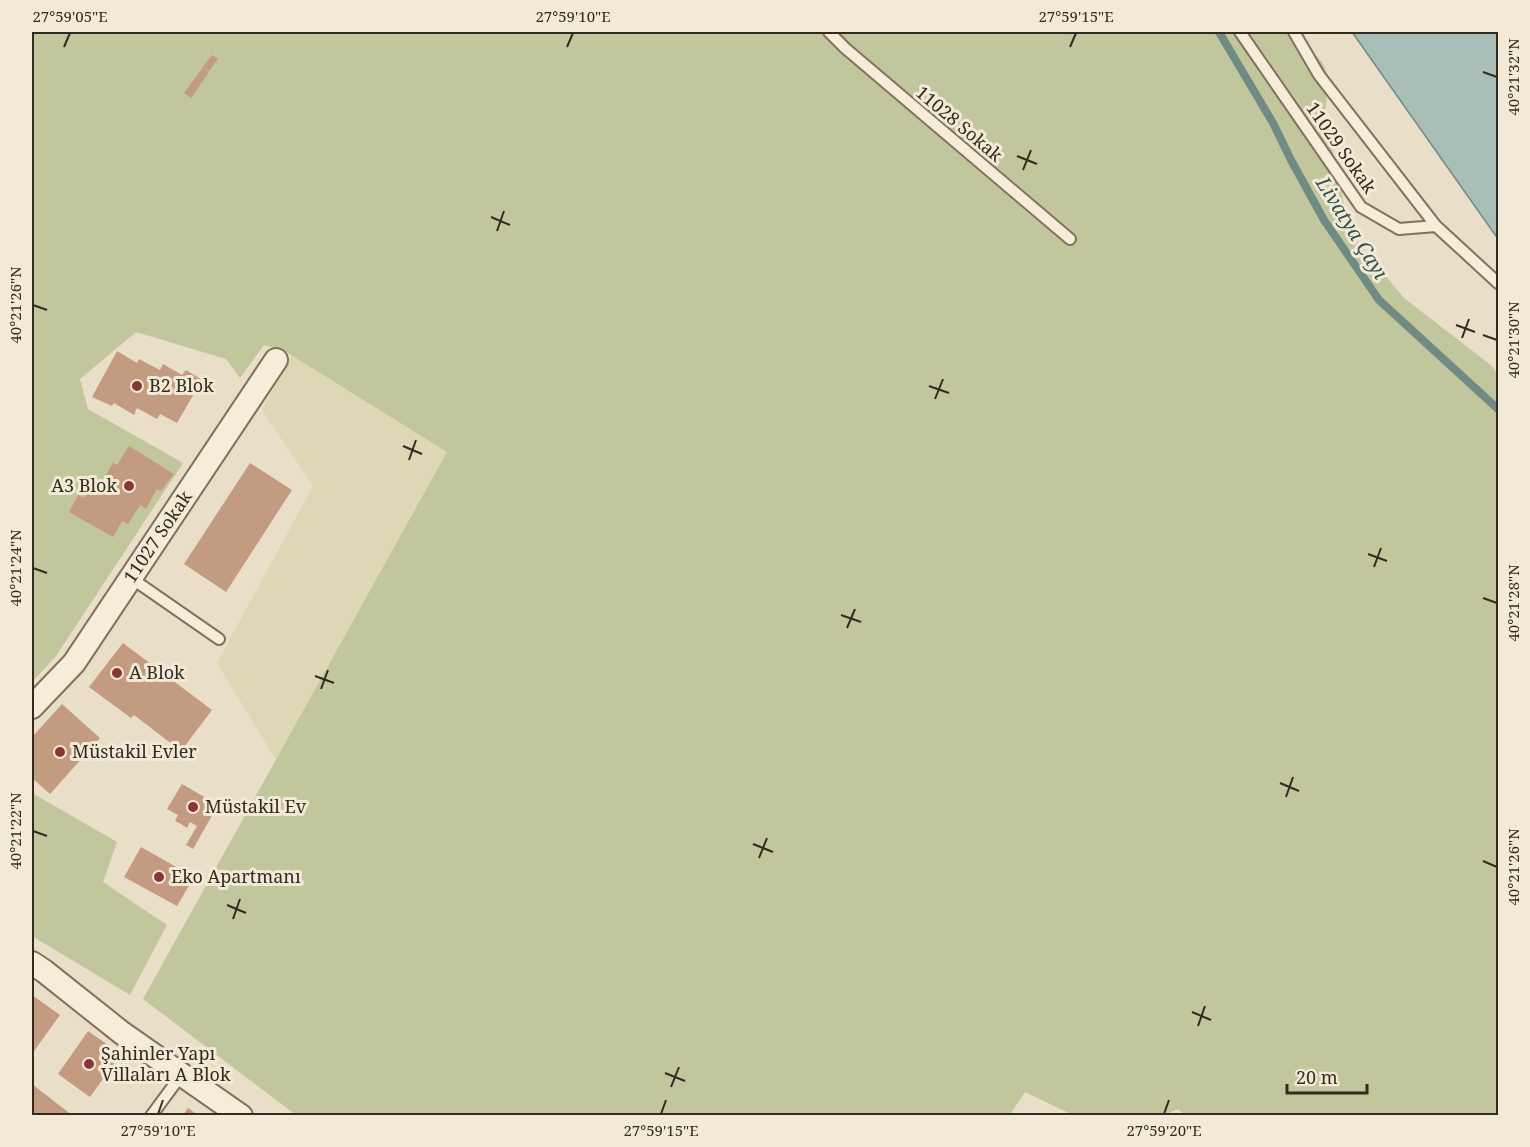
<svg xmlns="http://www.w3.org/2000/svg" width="1530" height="1147" font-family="'Noto Serif',serif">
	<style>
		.farmland { fill: #ded7b5 }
		.green { fill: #c2c69c }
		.water { fill: #a8beb7; stroke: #6f8b84; stroke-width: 1.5 }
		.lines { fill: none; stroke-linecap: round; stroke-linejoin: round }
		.stream { stroke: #6f8b84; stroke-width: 8 }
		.building { fill: #c39b81 }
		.lane-casing { stroke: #83715e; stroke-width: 14 }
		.street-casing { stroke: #83715e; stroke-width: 26 }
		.lane { stroke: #f5ecd9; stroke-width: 10 }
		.street { stroke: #f5ecd9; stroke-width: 22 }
		.ticks { fill: none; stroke: #352a20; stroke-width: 2 }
		.poi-dot { fill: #8b3538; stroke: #f2e9d6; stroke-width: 2 }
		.labels { text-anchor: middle; stroke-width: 6; stroke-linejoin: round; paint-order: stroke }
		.street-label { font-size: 18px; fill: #352a20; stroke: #f2e9d6 }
		.poi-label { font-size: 18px; fill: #352a20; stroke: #f2e9d6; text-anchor: start }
		.water-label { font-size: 20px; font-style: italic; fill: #315350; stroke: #f2e9d6 }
		.neatline { fill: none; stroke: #352a20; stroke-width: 2 }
		.ticks-label { font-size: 15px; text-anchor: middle; fill: #352a20 }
	</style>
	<rect width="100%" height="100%" fill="#e9dec7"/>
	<path class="farmland" d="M291 355 447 452 276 760 217 663 313 486 262 410Z"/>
	<path class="green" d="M32 32H1294L1322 62 1327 73 1328 87 1325 114 1350 233 1404 298 1492 366 1498 375V1115L1186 1116 1178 1109 1164 1115 1075 1116 1025 1092 1009 1116 296 1115 143 999 447 452 283 350 264 345 240 378 226 359 136 332 80 379 88 409 183 463 56 656 32 682Z
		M32 793 117 842 103 882 167 925 130 995 32 936Z"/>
	<path class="water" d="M1352 32H1498V239Z"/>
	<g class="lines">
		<path class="stream" d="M1219 32 1273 123 1291 160 1324 220 1379 300 1498 409"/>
	</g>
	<path class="building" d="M212 55 218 59 209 71 203 67Z
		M203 67 209 72 191 98 184 93Z
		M117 351 137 363 139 359 160 370 163 364 182 375 186 370 202 380 177 423 160 414 157 419 137 408 134 415 114 403 112 406 92 397Z
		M129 446 174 474 161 491 157 489 146 509 140 505 128 524 122 521 113 537 69 512 78 495 84 498 96 479 101 483 113 463 117 465Z
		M250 463 292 490 226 592 184 564Z
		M123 643 212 710 181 751 134 715 131 718 89 687Z
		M62 704 100 738 50 794 32 778V737Z
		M182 784 218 805 193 849 186 845 197 826 190 822 187 828 181 824 175 821 178 815 167 809Z
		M141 847 194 877 177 906 124 877Z
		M32 995 60 1015 34 1051 32 1050Z
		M88 1031 121 1054 90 1097 58 1074Z
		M32 1084 73 1116H32Z
		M188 1108 199 1116H183Z"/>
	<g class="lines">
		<g class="lane-casing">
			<path id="lane" d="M829 32 845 48 1070 239
				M1240 32 1361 207 1399 229 1436 226 1498 283
				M1294 32 1319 75 1436 226
				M131 578 219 639
				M151 1116 182 1074"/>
		</g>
		<g class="street-casing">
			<path id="street" d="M32 707 74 663 276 360
				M32 963 44 971 122 1033 241 1116"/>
		</g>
		<use href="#lane" class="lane"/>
		<use href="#street" class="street"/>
	</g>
	<path class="ticks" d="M64 47 70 33M567 47 573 33M1070 47 1076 33M1483 72 1497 77M1017 156 1037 164M1023 170 1031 150M491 217 510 225M497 231 504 211M33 305 47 310M1456 325 1475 332M1483 335 1497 340M1462 338 1469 319M929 386 949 393M935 399 943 379M403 446 422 454M409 460 416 440M1368 554 1387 561M1374 567 1381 548M33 568 47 573M1483 598 1497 603M841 615 861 622M847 628 855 609M315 676 334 683M321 689 328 670M1280 783 1299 791M1286 797 1293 777M33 831 47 836M753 844 773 852M759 858 767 838M1483 861 1497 867M227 905 246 913M233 919 240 899M1192 1012 1211 1020M1198 1026 1205 1006M665 1073 685 1081M671 1087 679 1067M158 1114 163 1100M661 1114 666 1100M1164 1114 1169 1100"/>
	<g class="poi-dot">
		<circle cx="137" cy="386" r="6"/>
		<circle cx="129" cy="486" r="6"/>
		<circle cx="117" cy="673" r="6"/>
		<circle cx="60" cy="752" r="6"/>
		<circle cx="193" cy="807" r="6"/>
		<circle cx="159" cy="877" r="6"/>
		<circle cx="89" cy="1064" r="6"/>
	</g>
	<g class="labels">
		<g class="street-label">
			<text transform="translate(959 124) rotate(40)" y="6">11028 Sokak</text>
			<text transform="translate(1341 148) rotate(55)" y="6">11029 Sokak</text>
			<text transform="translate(158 537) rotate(-56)" y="6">11027 Sokak</text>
		</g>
		<g class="poi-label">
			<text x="149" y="392">B2 Blok</text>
			<text x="117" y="492" text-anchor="end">A3 Blok</text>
			<text x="129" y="679">A Blok</text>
			<text x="72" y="758">Müstakil Evler</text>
			<text x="205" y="813">Müstakil Ev</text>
			<text x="171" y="883">Eko Apartmanı</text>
			<text x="101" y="1060">Şahinler Yapı<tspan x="101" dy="21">Villaları A Blok</tspan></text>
		</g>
		<g class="water-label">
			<text transform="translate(1352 228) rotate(58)" y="7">Livatya Çayı</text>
		</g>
	</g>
	<rect width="1530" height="1147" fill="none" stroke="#f2e9d6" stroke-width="66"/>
	<path d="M1287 1084v9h80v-9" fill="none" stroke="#352a20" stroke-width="3"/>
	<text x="1296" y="1084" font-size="18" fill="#352a20" stroke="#f2e9d6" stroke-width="4.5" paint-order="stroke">20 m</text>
	<rect x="33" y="33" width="1464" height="1081" class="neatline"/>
	<g class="ticks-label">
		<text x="70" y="22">27°59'05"E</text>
		<text x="573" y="22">27°59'10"E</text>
		<text x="1076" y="22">27°59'15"E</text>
		<text transform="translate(1514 77) rotate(-90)" y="5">40°21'32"N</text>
		<text transform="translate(16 305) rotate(-90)" y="5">40°21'26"N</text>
		<text transform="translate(1514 340) rotate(-90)" y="5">40°21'30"N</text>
		<text transform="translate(16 568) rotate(-90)" y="5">40°21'24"N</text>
		<text transform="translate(1514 603) rotate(-90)" y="5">40°21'28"N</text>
		<text transform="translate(16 831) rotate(-90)" y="5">40°21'22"N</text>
		<text transform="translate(1514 867) rotate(-90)" y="5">40°21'26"N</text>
		<text x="158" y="1136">27°59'10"E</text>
		<text x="661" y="1136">27°59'15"E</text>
		<text x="1164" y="1136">27°59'20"E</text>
	</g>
</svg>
